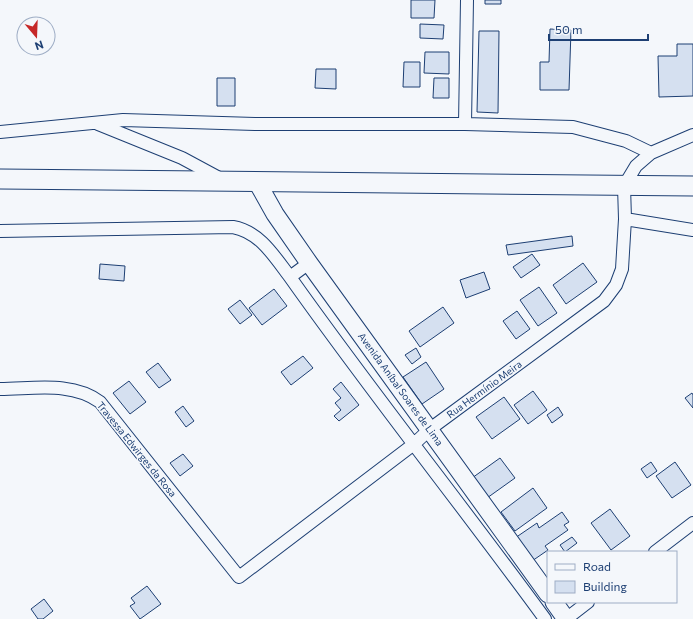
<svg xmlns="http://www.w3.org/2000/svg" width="693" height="619" font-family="Commissioner,sans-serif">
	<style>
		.building { fill: #d5e0f0; stroke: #1d3f73 }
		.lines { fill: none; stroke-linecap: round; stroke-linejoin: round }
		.street-casing { stroke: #1d3f73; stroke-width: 14 }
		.secondary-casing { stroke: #1d3f73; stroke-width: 19 }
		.primary-casing { stroke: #1d3f73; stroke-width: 21 }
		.street { stroke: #f4f7fb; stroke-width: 12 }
		.secondary { stroke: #f4f7fb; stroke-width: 17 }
		.primary { stroke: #f4f7fb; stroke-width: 19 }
		.labels { text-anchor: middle; stroke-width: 3; stroke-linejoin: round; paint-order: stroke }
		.street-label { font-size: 10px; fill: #1d3f73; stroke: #f4f7fb }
	</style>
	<rect width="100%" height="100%" fill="#f4f7fb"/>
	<path class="building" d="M411 0H435L434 18H411Z
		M485 0H501V4H485Z
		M420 24 444 25 443 39 420 38Z
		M550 29 571 30 569 90H540V62H549Z
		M479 31H499L498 113 477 112Z
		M677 44H693V96L659 97 658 56H677Z
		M425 52H449V74L424 73Z
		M404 62H420V87H403Z
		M316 69H336V89L315 88Z
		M217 78H235V106H217Z
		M434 78H449V98H433Z
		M572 236 573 246 508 255 506 245Z
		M532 254 540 265 521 278 513 267Z
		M583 263 597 282 566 304 553 285Z
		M100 264 125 266 124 281 99 279Z
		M484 272 490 289 466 298 460 280Z
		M539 287 557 313 538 326 520 300Z
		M274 289 287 306 262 325 249 308Z
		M240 300 252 315 240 324 228 309Z
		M443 307 454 323 420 347 409 331Z
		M517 311 530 329 516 339 503 321Z
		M416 348 421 357 412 364 405 355Z
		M303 356 313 368 291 385 281 372Z
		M426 362 444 389 422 404 403 377Z
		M158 363 171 380 159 388 146 372Z
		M129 381 146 402 130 414 113 393Z
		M341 382 359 405 339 421 334 416 341 410 335 403 341 398 333 389Z
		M533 391 547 410 528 424 514 405Z
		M692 393 693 395V408L685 398Z
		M504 397 520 419 492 439 476 417Z
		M183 406 194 421 186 427 175 412Z
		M558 407 563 415 552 423 547 415Z
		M183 454 193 466 180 476 170 463Z
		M500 458 515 478 487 498 472 478Z
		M651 462 657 471 647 478 641 469Z
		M675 462 691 485 672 498 656 476Z
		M533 488 547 508 515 531 501 512Z
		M610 509 630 536 611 550 591 523Z
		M562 512 569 522 564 525 568 530 545 546 548 550 532 561 515 538 537 523 539 528Z
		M572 537 577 543 565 552 560 545Z
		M147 586 161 604 140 619 130 606 135 603 131 598Z
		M44 599 53 611 43 619H38L31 609Z"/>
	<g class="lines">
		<g class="street-casing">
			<path id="street" d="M98 124 182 158 221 179
				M465 124 467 0
				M0 132 123 120 255 124H465L573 127 626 141 651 153
				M625 219 693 230
				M0 231 233 227C260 232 274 256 290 277L309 263
				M290 277C372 393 461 504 545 619
				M0 389C33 389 72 381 100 402L239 577 414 444 430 429 604 301 616 285 622 269 625 219 624 186 636 166 651 153 693 135
				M655 552 693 523
				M566 619 588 602"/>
		</g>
		<g class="secondary-casing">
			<path id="secondary" d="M257 182 275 214 309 263 548 594
				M554 602 566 619"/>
		</g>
		<g class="primary-casing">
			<path id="primary" d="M0 179 693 186"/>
		</g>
		<use href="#street" class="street"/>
		<use href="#secondary" class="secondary"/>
		<use href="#primary" class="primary"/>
	</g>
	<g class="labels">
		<g class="street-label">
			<text transform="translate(401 389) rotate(54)" y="4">Avenida Aníbal Soares de Lima</text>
			<text transform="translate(484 389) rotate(-36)" y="4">Rua Hermínio Meira</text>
			<text transform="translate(137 449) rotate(51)" y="4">Travessa Edwirges da Rosa</text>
		</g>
	</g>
	<rect x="547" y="551" width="130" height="52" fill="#f4f7fb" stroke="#9eadc5"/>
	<rect x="555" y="564" width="20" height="6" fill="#f4f7fb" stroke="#9eadc5"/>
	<text x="583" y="571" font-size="12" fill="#1d3f73">Road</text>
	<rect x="555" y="581" width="20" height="12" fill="#d5e0f0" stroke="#9eadc5"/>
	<text x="583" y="591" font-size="12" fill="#1d3f73">Building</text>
	<g transform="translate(36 36) rotate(161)"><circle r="19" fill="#f4f7fb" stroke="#9eadc5"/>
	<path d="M0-3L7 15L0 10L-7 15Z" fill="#c62828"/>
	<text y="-6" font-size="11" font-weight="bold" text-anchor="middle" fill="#1d3f73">N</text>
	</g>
	<path d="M549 34v6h99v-6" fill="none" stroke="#1d3f73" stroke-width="2"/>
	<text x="555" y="34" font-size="12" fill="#1d3f73" stroke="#f4f7fb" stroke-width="3" paint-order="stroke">50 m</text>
</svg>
